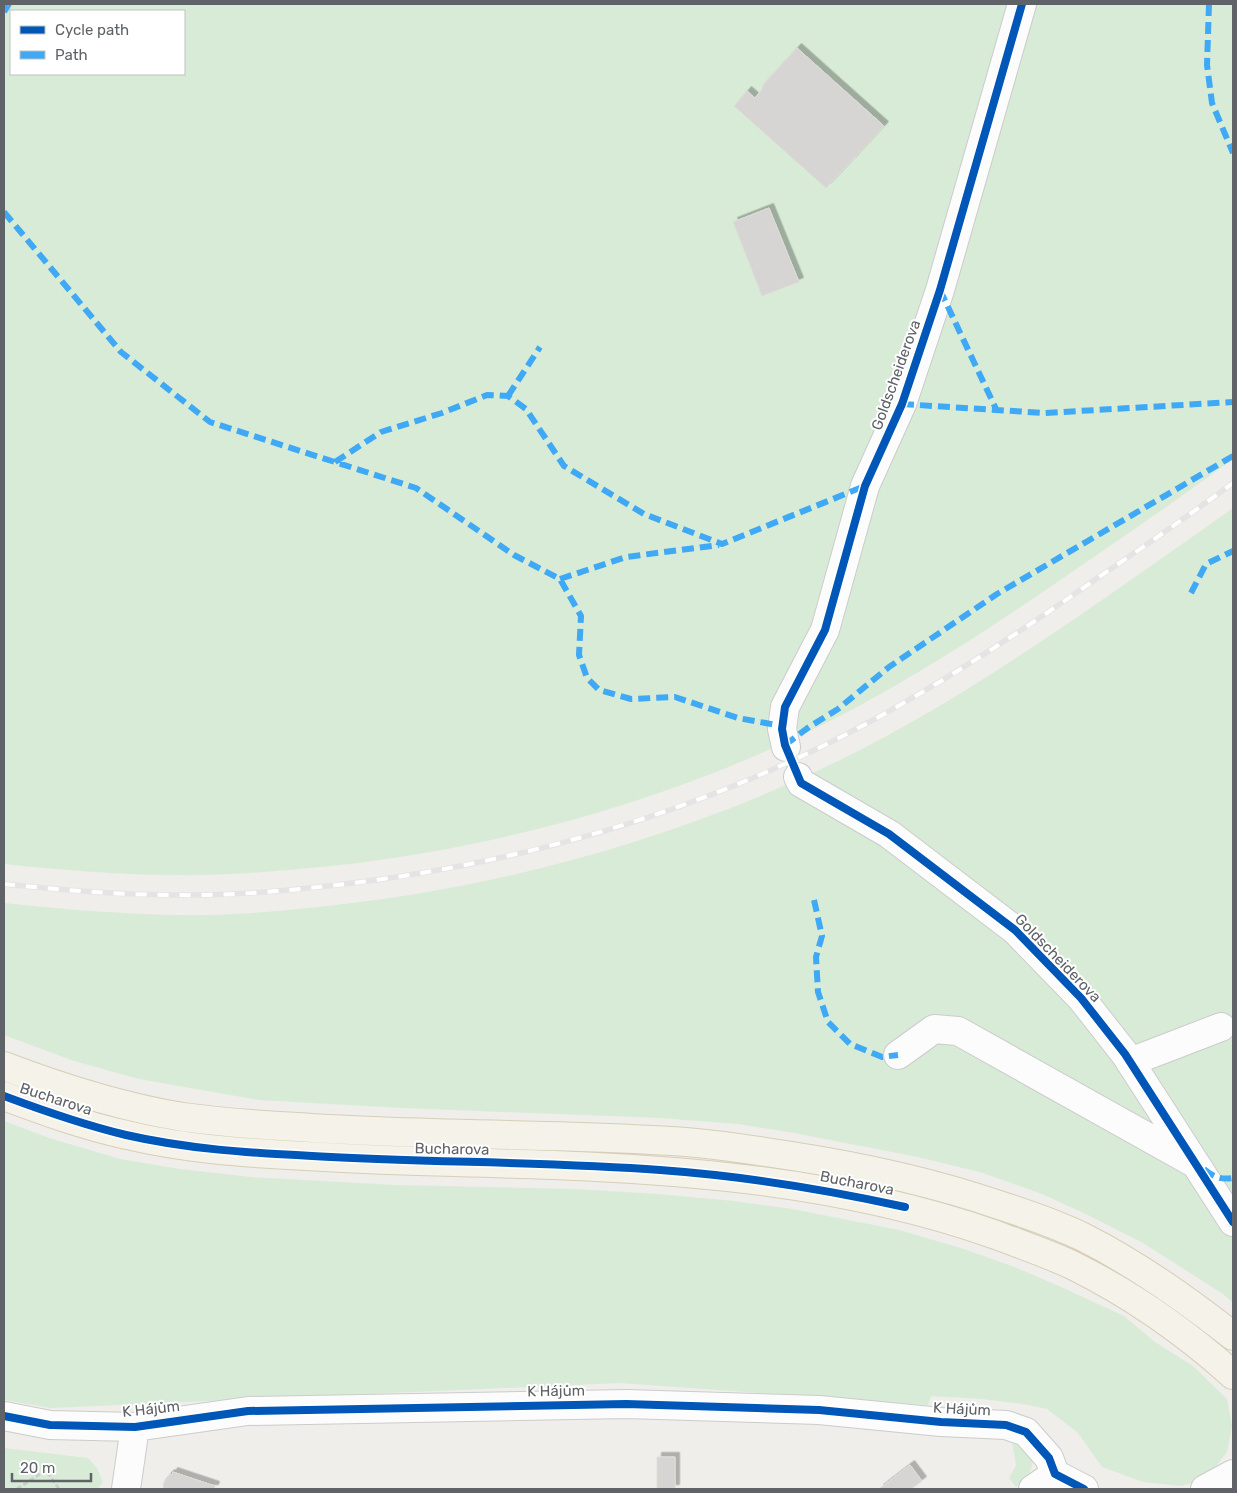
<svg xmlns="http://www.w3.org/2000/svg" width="1237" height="1493" font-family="Rubik,sans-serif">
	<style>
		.green { fill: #d8ebd6; fill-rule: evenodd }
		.building { fill: #d6d5d3; stroke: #deddd9; filter: url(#shadow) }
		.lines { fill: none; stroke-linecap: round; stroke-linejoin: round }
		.minor-casing { stroke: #cbcccc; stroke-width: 30 }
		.major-casing { stroke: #d7ceb8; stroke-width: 30 }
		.path { stroke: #cacfcc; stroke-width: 3; stroke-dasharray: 5 2.5; stroke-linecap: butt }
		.minor { stroke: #fdfcfc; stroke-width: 28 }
		.major { stroke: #f4f2e9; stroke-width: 28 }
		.rail-casing { stroke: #e4e4e4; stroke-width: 5.5 }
		.rail { stroke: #fff; stroke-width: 4; stroke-dasharray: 11; stroke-linecap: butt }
		.quiet { stroke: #3fa9f5; stroke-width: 6; stroke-dasharray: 12 6; stroke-linecap: butt }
		.cycleway-casing { stroke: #fff; stroke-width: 11 }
		.cycleway { stroke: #0057b8; stroke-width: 8 }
		.labels { text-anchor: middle; stroke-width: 4; stroke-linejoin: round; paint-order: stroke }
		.street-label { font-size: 15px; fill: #5f6368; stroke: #fff }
	</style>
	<defs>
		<filter id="shadow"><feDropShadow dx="4.5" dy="-4.5" stdDeviation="0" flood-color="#0004"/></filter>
	</defs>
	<rect width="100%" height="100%" fill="#efeeea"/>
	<path class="green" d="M4 4H1233V459C1184 495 1135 529 1085 563 1012 614 938 663 859 706 696 793 514 846 331 866 280 871 228 876 177 875 119 875 61 870 4 864ZM11 11H184V74H11Z
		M1233 508V1303L1223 1294 1143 1243 1088 1215 1042 1194 983 1173 918 1157 794 1133 738 1124 660 1118 402 1108 259 1100 139 1079 74 1061 4 1035V903C61 909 119 914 177 915 230 916 284 911 336 905 511 885 682 837 840 760 932 715 1018 658 1102 600 1146 569 1190 539 1233 508Z
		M4 1121 49 1138 120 1159 180 1169 251 1177 395 1185 575 1189 658 1194 734 1201 792 1209 899 1230 964 1249 1017 1268 1061 1287 1124 1316 1155 1342 1193 1366 1227 1399 1232 1426 1227 1452 1206 1479 1181 1486 1143 1482 1102 1467 1078 1433 1047 1409 1023 1404 982 1399 931 1396 928 1405 619 1383 51 1408 4 1400Z
		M1011 1437 1017 1439 1033 1457C1033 1472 1026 1478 1016 1487L1009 1478 1016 1465Z
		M4 1448 88 1458 97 1468 103 1482 98 1489H4Z"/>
	<path class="building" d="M797 48 884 126 826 188 734 106 747 91 755 98 763 88 762 86Z
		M769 208 799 282 762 296 733 222Z
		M657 1457H675V1489H657Z
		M910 1465 922 1481 911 1489H879Z
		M173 1472 215 1486 214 1489H164L163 1485 166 1478 170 1474 172 1475Z"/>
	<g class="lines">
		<g class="minor-casing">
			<path id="minor" d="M786 747 782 729 785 707 825 630 865 486 902 404 940 290 1022 4
				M798 777 801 783 889 834 1015 930 1081 998 1125 1054 1233 1222
				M898 1055 934 1029 958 1031 1194 1163
				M1130 1062 1221 1027
				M4 1416 50 1425 135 1427 248 1411 626 1404 819 1410 941 1422 1006 1425 1026 1432 1049 1458 1055 1474 1084 1489
				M126 1489 135 1427
				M1033 1489 1055 1474
				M1205 1489 1233 1474"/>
		</g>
		<g class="major-casing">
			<path id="major" d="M4 1066C62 1088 121 1107 183 1117 221 1122 260 1125 298 1127 422 1136 547 1133 671 1141 712 1143 752 1150 792 1156 863 1167 932 1182 999 1205 1027 1214 1056 1224 1083 1237 1137 1264 1186 1299 1233 1336
				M4 1096C44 1111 85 1126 127 1135 185 1149 246 1153 306 1156 356 1159 405 1161 454 1162 638 1167 820 1173 996 1235 1022 1245 1049 1254 1074 1266 1132 1295 1185 1332 1233 1375"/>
		</g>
		<path class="path" d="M17 1489 46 1470 59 1489"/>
		<use href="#minor" class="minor"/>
		<use href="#major" class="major"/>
		<g class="rail-casing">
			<path id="rail" d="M4 884C61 890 119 895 177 895 230 896 284 891 337 885 509 865 680 818 835 740 926 694 1012 638 1096 579 1142 548 1188 516 1233 483"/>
		</g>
		<use href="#rail" class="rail"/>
		<path class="quiet" d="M1209 4 1207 65 1212 103 1233 153
			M4 12 9 4
			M4 212 121 352 210 422 416 488 514 555 560 579 581 616 579 655 587 678 599 690 631 699 675 697 738 718 782 726
			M940 290 997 411
			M508 396 540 347
			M902 404 1045 413 1233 402
			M335 462 381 432 442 413 487 395 508 396 526 409 564 466 644 514 722 544 865 486
			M560 579 626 557 719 545
			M1191 593 1206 564 1233 551
			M785 745 809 727 838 709 889 667 997 594 1233 456
			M814 900 822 936 816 957 818 992 828 1022 850 1044 882 1057 898 1055
			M1204 1169C1214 1177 1220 1180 1233 1178"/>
		<g class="cycleway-casing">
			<path id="cycleway" d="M1022 4 940 290 902 404 865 486 825 630 785 707 782 729 785 745 801 783 889 834 1015 930 1081 998 1125 1054 1233 1222
				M4 1096C44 1111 84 1125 126 1135 187 1149 250 1153 312 1156 428 1163 545 1161 660 1170 743 1176 824 1189 905 1207
				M4 1416 50 1425 135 1427 248 1411 626 1404 819 1410 941 1422 1006 1425 1026 1432 1049 1458 1055 1474 1084 1489"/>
		</g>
		<use href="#cycleway" class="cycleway"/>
	</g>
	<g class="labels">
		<g class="street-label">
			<text transform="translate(896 375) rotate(-70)" y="5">Goldscheiderova</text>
			<text transform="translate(1058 958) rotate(46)" y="5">Goldscheiderova</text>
			<text transform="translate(56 1099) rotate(18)" y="5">Bucharova</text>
			<text transform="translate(452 1149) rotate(1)" y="5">Bucharova</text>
			<text transform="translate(857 1183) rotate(11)" y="5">Bucharova</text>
			<text transform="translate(556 1391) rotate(-1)" y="5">K Hájům</text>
			<text transform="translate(151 1409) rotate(-6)" y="5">K Hájům</text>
			<text transform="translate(962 1409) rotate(3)" y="5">K Hájům</text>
		</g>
	</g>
	<rect width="1237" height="1493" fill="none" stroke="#5f6368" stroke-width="10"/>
	<rect x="10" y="10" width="175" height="65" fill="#ffffff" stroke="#bfc1c3"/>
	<rect x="20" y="26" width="25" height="8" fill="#0057b8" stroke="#bfc1c3"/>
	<text x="55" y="35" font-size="15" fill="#5f6368">Cycle path</text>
	<rect x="20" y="51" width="25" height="8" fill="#3fa9f5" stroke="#bfc1c3"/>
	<text x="55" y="60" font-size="15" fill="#5f6368">Path</text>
	<path d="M12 1473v8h79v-8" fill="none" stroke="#5f6368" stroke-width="2.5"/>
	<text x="20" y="1473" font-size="15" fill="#5f6368" stroke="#ffffff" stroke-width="4" paint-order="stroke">20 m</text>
</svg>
